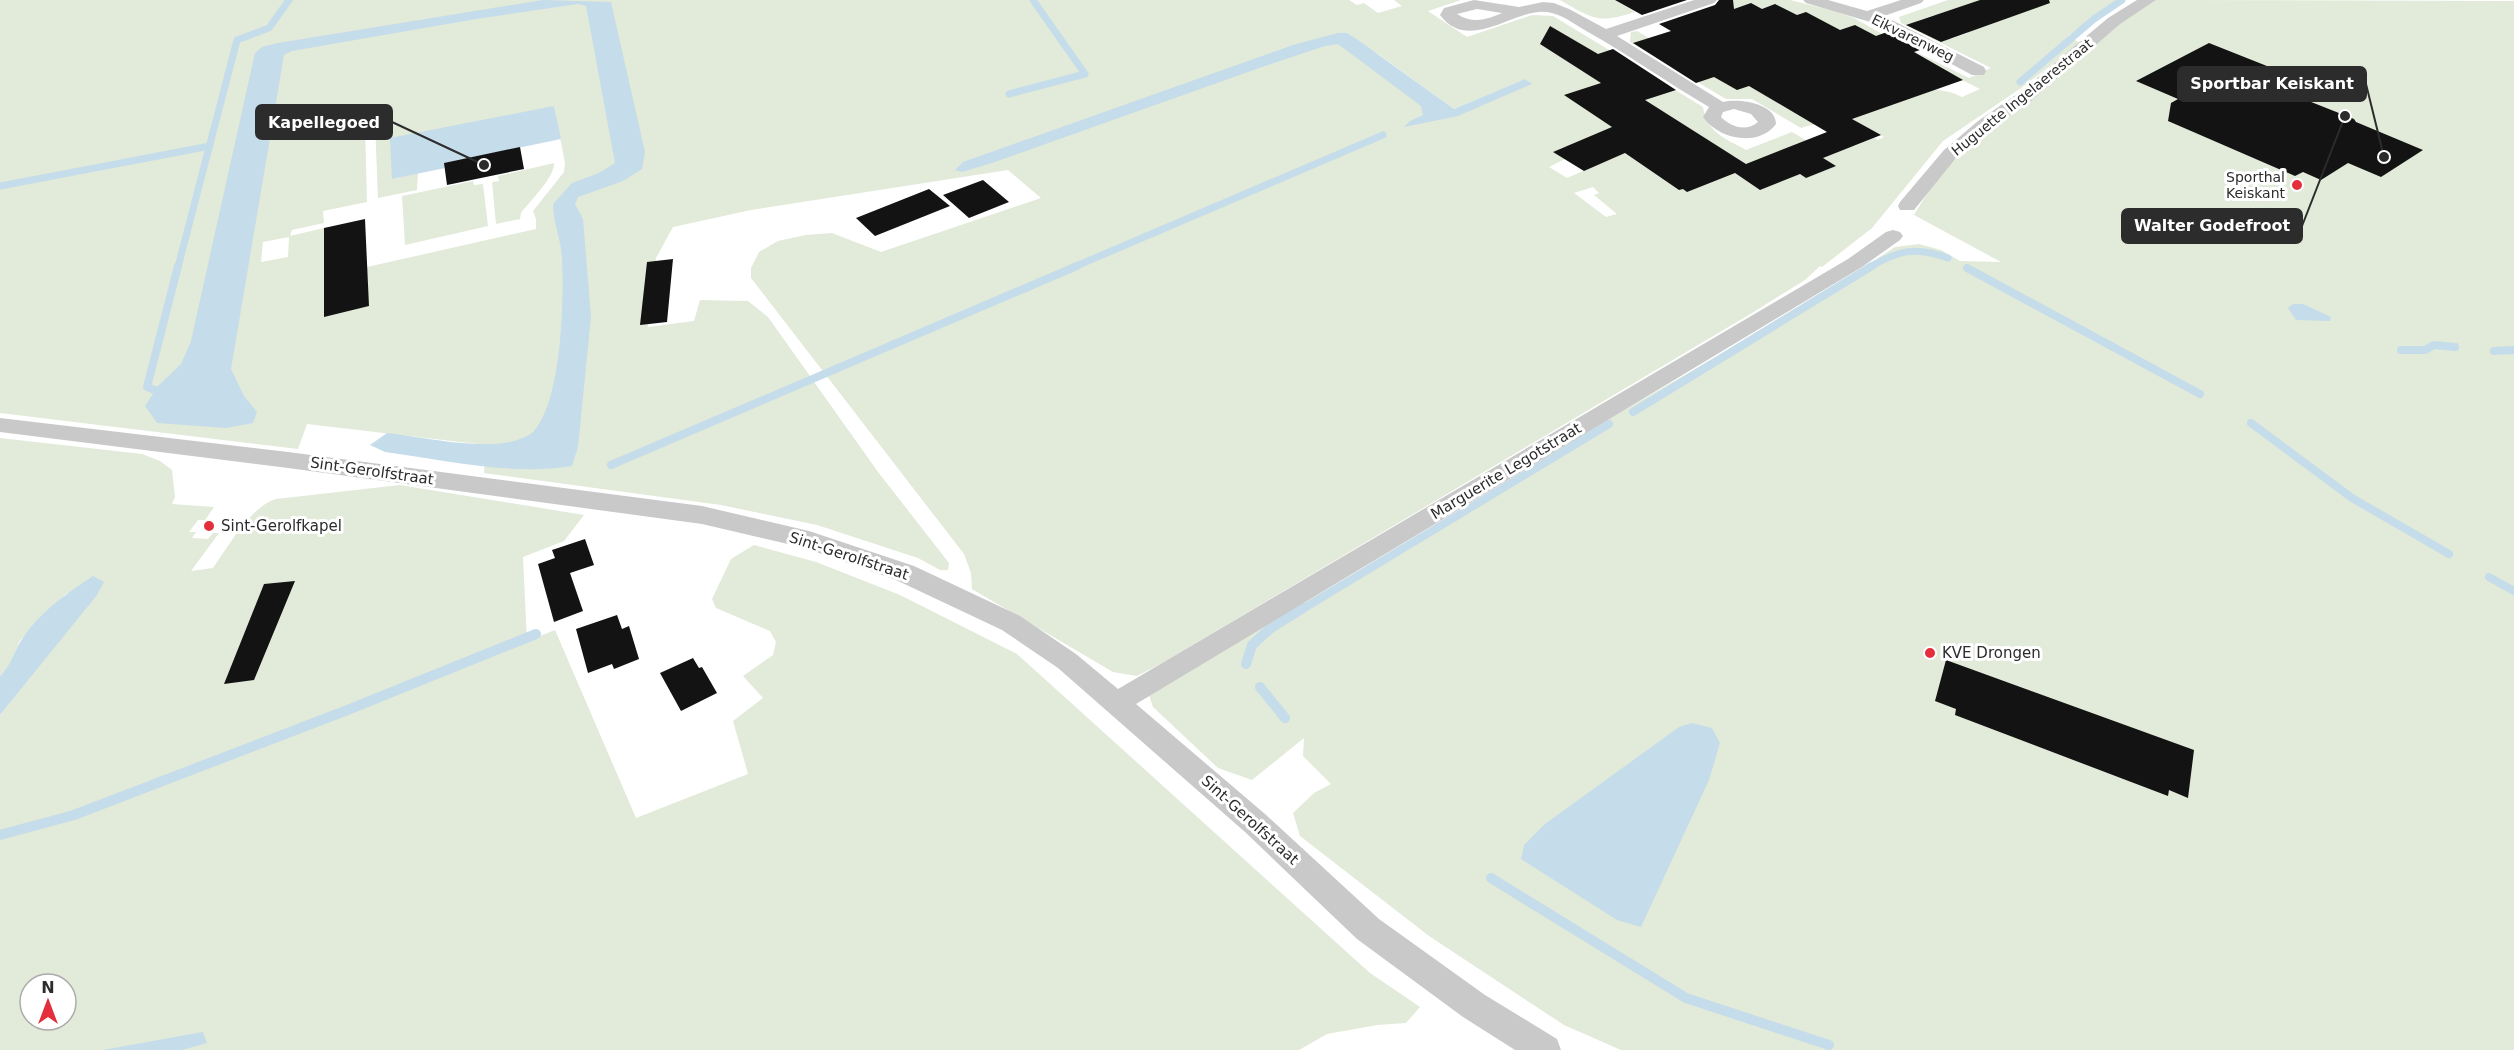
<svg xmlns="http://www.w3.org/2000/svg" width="2514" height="1050" font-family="'DejaVu Sans',sans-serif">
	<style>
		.green { fill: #e2ead9; fill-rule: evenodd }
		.water { fill: #c5dcea }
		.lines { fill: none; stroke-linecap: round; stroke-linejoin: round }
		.stream-far2 { stroke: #c5dcea; stroke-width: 7 }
		.stream-far1 { stroke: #c5dcea; stroke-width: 8 }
		.stream { stroke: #c5dcea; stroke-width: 10 }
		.building { fill: #131313 }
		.street { fill: #c9c9c9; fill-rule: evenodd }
		.poi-dot { fill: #e42e3b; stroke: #fff; stroke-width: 2 }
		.labels { text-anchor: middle; stroke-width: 6; stroke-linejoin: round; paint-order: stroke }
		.far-street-label { font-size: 14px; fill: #2c2c2c; stroke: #fff }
		.far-poi-label { font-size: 14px; fill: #2c2c2c; stroke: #fff; text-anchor: end }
		.street-label { font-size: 15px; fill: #2c2c2c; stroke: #fff }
		.poi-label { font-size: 15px; fill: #2c2c2c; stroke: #fff; text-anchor: start }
		.leader { fill: none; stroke: #2c2c2c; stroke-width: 2 }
		.callout-dot { fill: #2c2c2c; stroke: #fff; stroke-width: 2 }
		.callout { fill: #2c2c2c; stroke: #2c2c2c; stroke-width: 2 }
		.callout-label { font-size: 16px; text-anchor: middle; font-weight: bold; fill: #fff }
	</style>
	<rect width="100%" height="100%" fill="#fff"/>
	<path class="green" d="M0 0H1349L1357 5 1364 3 1378 13 1402 6 1394 0H1461L1428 11 1467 37 1532 15 1553 16 1703 107C1707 133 1725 138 1746 150L1792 132 1823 150 1845 141 1854 146 1874 138 1878 140 1884 137C1862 125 1825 118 1801 128L1752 99H1726L1630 42 1631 32 1637 31 1669 50 1729 10 1716 4 1727 0H1790L1834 11 1854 18 1898 43 1969 78 1991 68 1901 23 1899 17 1948 0H2117L2068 36 2080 43 2024 86 1943 141 1872 228 1822 267 1820 266 1805 280 1747 316 1162 663 1137 676 1113 672 972 589 971 573 964 554 751 278V268L759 252 778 241 806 235 832 233 881 252 1041 198 1008 170 751 210 673 227 656 258 648 327 694 321 700 300 748 301 768 317 878 472 949 563 948 570H940L918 558 817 525 721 505 484 473 486 445 307 424 298 449 0 413ZM1934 15 1968 32V33L1951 39 1917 21ZM1374 51 1454 109 1525 79 1450 117ZM1950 74 1980 89 1962 97C1948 89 1936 92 1923 85ZM554 106 565 163 564 172 533 211 536 219V229L367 267 368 306 325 316 324 228 290 236 292 230 324 223 323 211 367 202 365 125 375 123 378 198 417 190 418 173 392 179ZM1798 143 1806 178 1773 157ZM1564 147 1577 154 1634 149 1567 178 1549 167 1565 159 1553 152ZM1734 156 1748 165 1760 190 1733 172 1728 158ZM1593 187 1599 193 1594 195 1617 214 1606 217 1574 193ZM289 237 288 257 261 262 263 242Z
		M1560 0H1615L1635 12C1598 24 1593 19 1560 0Z
		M2156 0 2514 1V1050H1621L1564 1025 1429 936 1300 836 1293 813 1314 793 1331 784 1303 756 1304 738 1252 780 1218 768 1153 707 1149 695 1158 687 1423 534 1578 437 1816 299 1895 247 1919 244 1941 250 1960 261 2001 262 1914 215 1937 177 1980 136 2024 104 2117 25Z
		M554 163C555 177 530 201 521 213L520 219 496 224 492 182 499 181 498 176Z
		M473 181 474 185 483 184 488 226 405 245 402 196Z
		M0 438 142 454 160 461 172 470 175 497 172 504 214 507 205 520H198L189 532H196L192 538 208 539 213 533H219L191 571 213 568C228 547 251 506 276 499L400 485 584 515 564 541 523 557 527 641 555 630 636 818 748 774 733 721 763 698 743 676 773 655 776 642 770 631 716 608 712 599 731 559 754 545 816 562 900 595 1017 654 1370 973 1420 1007 1406 1023 1377 1025 1327 1034 1299 1050H0V715L96 595 103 582 66 594 38 619 20 641 8 668 0 676ZM30 984H66V1020H30Z"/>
	<path class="water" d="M543 0 611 2 645 152 642 169 623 181 578 197 575 204 583 219 591 317 578 447 572 466C511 476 446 460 385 452L370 445 387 433C423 437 479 450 514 441 520 439 530 436 534 431 562 399 564 300 562 258 561 239 553 222 553 204L572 183 599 173 615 163 586 6 578 4 476 19 292 51 284 55 231 369 244 396 257 412 253 423 226 428 157 423 145 406 158 386 181 364 191 341 255 53 262 47 278 43Z
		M1338 33H1347L1358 40 1454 109 1525 79 1532 84 1458 116 1404 127 1410 121 1423 115 1421 106 1338 44 1325 46 1262 67 992 163 962 172 955 170 963 162 1293 45Z
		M554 106 561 139 445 163V168L392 179 390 138Z
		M2293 304H2303L2331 317 2330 321 2296 320 2288 308Z
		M93 576 104 582 97 595 0 715V676C11 666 13 653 21 641 38 613 66 594 93 576Z
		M1692 723 1712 728 1720 743 1709 780 1641 927 1617 920 1521 859 1524 845 1545 824 1679 727Z
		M203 1032 207 1043 182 1050H103Z"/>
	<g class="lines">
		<path class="stream-far2" d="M2020 82 2094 19 2122 0
			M1009 94 1085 74 1033 0
			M0 186 210 146
			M178 267 237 40 269 28 289 0
			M1074 267 1383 135
			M1870 267C1899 250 1916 246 1948 258"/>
		<path class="stream-far1" d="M1967 268 2200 394
			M2401 350H2425L2434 345 2455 347
			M2494 351 2514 350
			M155 390 147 387 178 266
			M1633 412 1872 266
			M2251 423 2352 498 2449 554
			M611 465 1077 266
			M2489 577 2514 591
			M1301 610 1609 424"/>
		<path class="stream" d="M1246 664 1252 645 1271 628 1303 608
			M1260 687 1285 718
			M0 835 74 815 345 711 536 634
			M1491 878 1686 998 1829 1045"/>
	</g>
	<path class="building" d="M1615 0H1687L1642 15Z
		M1719 0H1733L1734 9 1751 3 1762 9 1775 4 1797 15 1806 12 1840 30 1855 25 1876 36 1887 32 1920 50 1914 52 1963 80 1852 119 1881 135 1823 158 1836 166 1806 178 1800 174 1760 190 1735 173 1687 192 1683 189 1679 190 1625 153 1584 171 1553 152 1612 127 1564 95 1601 83 1540 44 1550 26 1598 54 1613 49 1676 90 1645 100 1746 164 1827 132 1749 86 1737 90 1714 77 1696 83 1633 43 1671 31 1659 24 1715 5Z
		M1980 0H2049L2050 3 1941 42 1906 25Z
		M2209 43 2277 70 2258 81 2354 119 2356 122 2423 150 2381 177 2348 163 2321 180 2303 172 2295 176 2168 121 2171 103 2178 99 2136 81Z
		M520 147 524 169 447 185 444 163Z
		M983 180 1009 202 969 218 943 195Z
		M929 189 950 206 875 236 856 218Z
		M365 219 369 306 324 317V228Z
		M673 259 667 322 640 325 647 262Z
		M585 539 594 565 570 573 583 611 554 622 538 564 555 558 552 550Z
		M295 581 254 680 224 684 264 584Z
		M617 615 622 629 629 626 639 659 614 669 612 664 588 673 576 629Z
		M693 658 699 668 702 667 717 693 681 711 660 673Z
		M1946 660 2194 750 2188 798 2169 790 2168 796 1955 715 1956 709 1935 701Z"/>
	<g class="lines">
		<path class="street" d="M1474 0 1519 7 1543 2 1554 3 1569 9 1606 29 1694 0H1717L1714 3 1617 36 1723 102C1738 98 1776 103 1776 124 1758 148 1718 139 1703 117L1709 107C1668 83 1629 55 1588 32 1577 26 1565 16 1552 13 1518 3 1471 56 1440 15L1444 8ZM1477 9 1502 13C1486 20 1472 24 1457 14ZM1734 109 1751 114 1758 122C1746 132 1731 127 1721 117L1723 112Z
			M1803 0H1828L1867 11 1901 0H1924L1921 3 1884 16 1984 67 1986 71 1984 75H1972L1877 24 1806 3Z
			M2137 0H2156L2120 24 2032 100 1990 129 1956 158 1914 210H1900L1898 206 1900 202 1944 150 1978 121 2020 92 2108 18Z
			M1893 230 1900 232 1903 236 1900 240 1862 267 1136 704 1265 814 1379 919 1485 995 1557 1039 1561 1050H1515L1463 1017 1357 939 1245 832 1058 668 1002 630 896 580 805 548 702 524 288 468 0 432V418L288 452 702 506 809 531 914 566 1020 616 1076 654 1118 689 1848 259 1886 232Z"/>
	</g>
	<g class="poi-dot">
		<circle cx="2297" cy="185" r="6"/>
		<circle cx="209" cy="526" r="6"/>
		<circle cx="1930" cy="653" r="6"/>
	</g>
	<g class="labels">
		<g class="far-street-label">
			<text transform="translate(1913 38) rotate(26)" y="5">Eikvarenweg</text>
			<text transform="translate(2022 97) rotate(-39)" y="5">Huguette Ingelaerestraat</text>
		</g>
		<g class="far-poi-label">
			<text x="2285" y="182">Sporthal<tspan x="2285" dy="16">Keiskant</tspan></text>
		</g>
		<g class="street-label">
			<text transform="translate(372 471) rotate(8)" y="5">Sint-Gerolfstraat</text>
			<text transform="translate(1506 471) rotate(-31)" y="5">Marguerite Legotstraat</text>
			<text transform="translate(849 556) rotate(18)" y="5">Sint-Gerolfstraat</text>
			<text transform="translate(1250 820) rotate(42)" y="5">Sint-Gerolfstraat</text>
		</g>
		<g class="poi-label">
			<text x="221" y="531">Sint-Gerolfkapel</text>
			<text x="1942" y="658">KVE Drongen</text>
		</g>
	</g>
	<path class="leader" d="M2384 157L2366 84M484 165L392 122M2345 116L2302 226"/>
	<g class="callout-dot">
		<circle cx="2384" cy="157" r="6"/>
		<circle cx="484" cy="165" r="6"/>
		<circle cx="2345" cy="116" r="6"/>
	</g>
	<g class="callout">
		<rect x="2178" y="67" width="188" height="34" rx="6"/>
		<rect x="256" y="105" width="136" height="34" rx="6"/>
		<rect x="2122" y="209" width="180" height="34" rx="6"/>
	</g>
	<g class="callout-label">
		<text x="2272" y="89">Sportbar Keiskant</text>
		<text x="324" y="128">Kapellegoed</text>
		<text x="2212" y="231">Walter Godefroot</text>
	</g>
	<g transform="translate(48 1002)"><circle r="28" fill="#ffffff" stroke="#ababab" stroke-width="1.5"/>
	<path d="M0-4.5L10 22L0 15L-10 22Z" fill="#e42e3b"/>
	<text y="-9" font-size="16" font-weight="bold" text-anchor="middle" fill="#2c2c2c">N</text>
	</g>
</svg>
